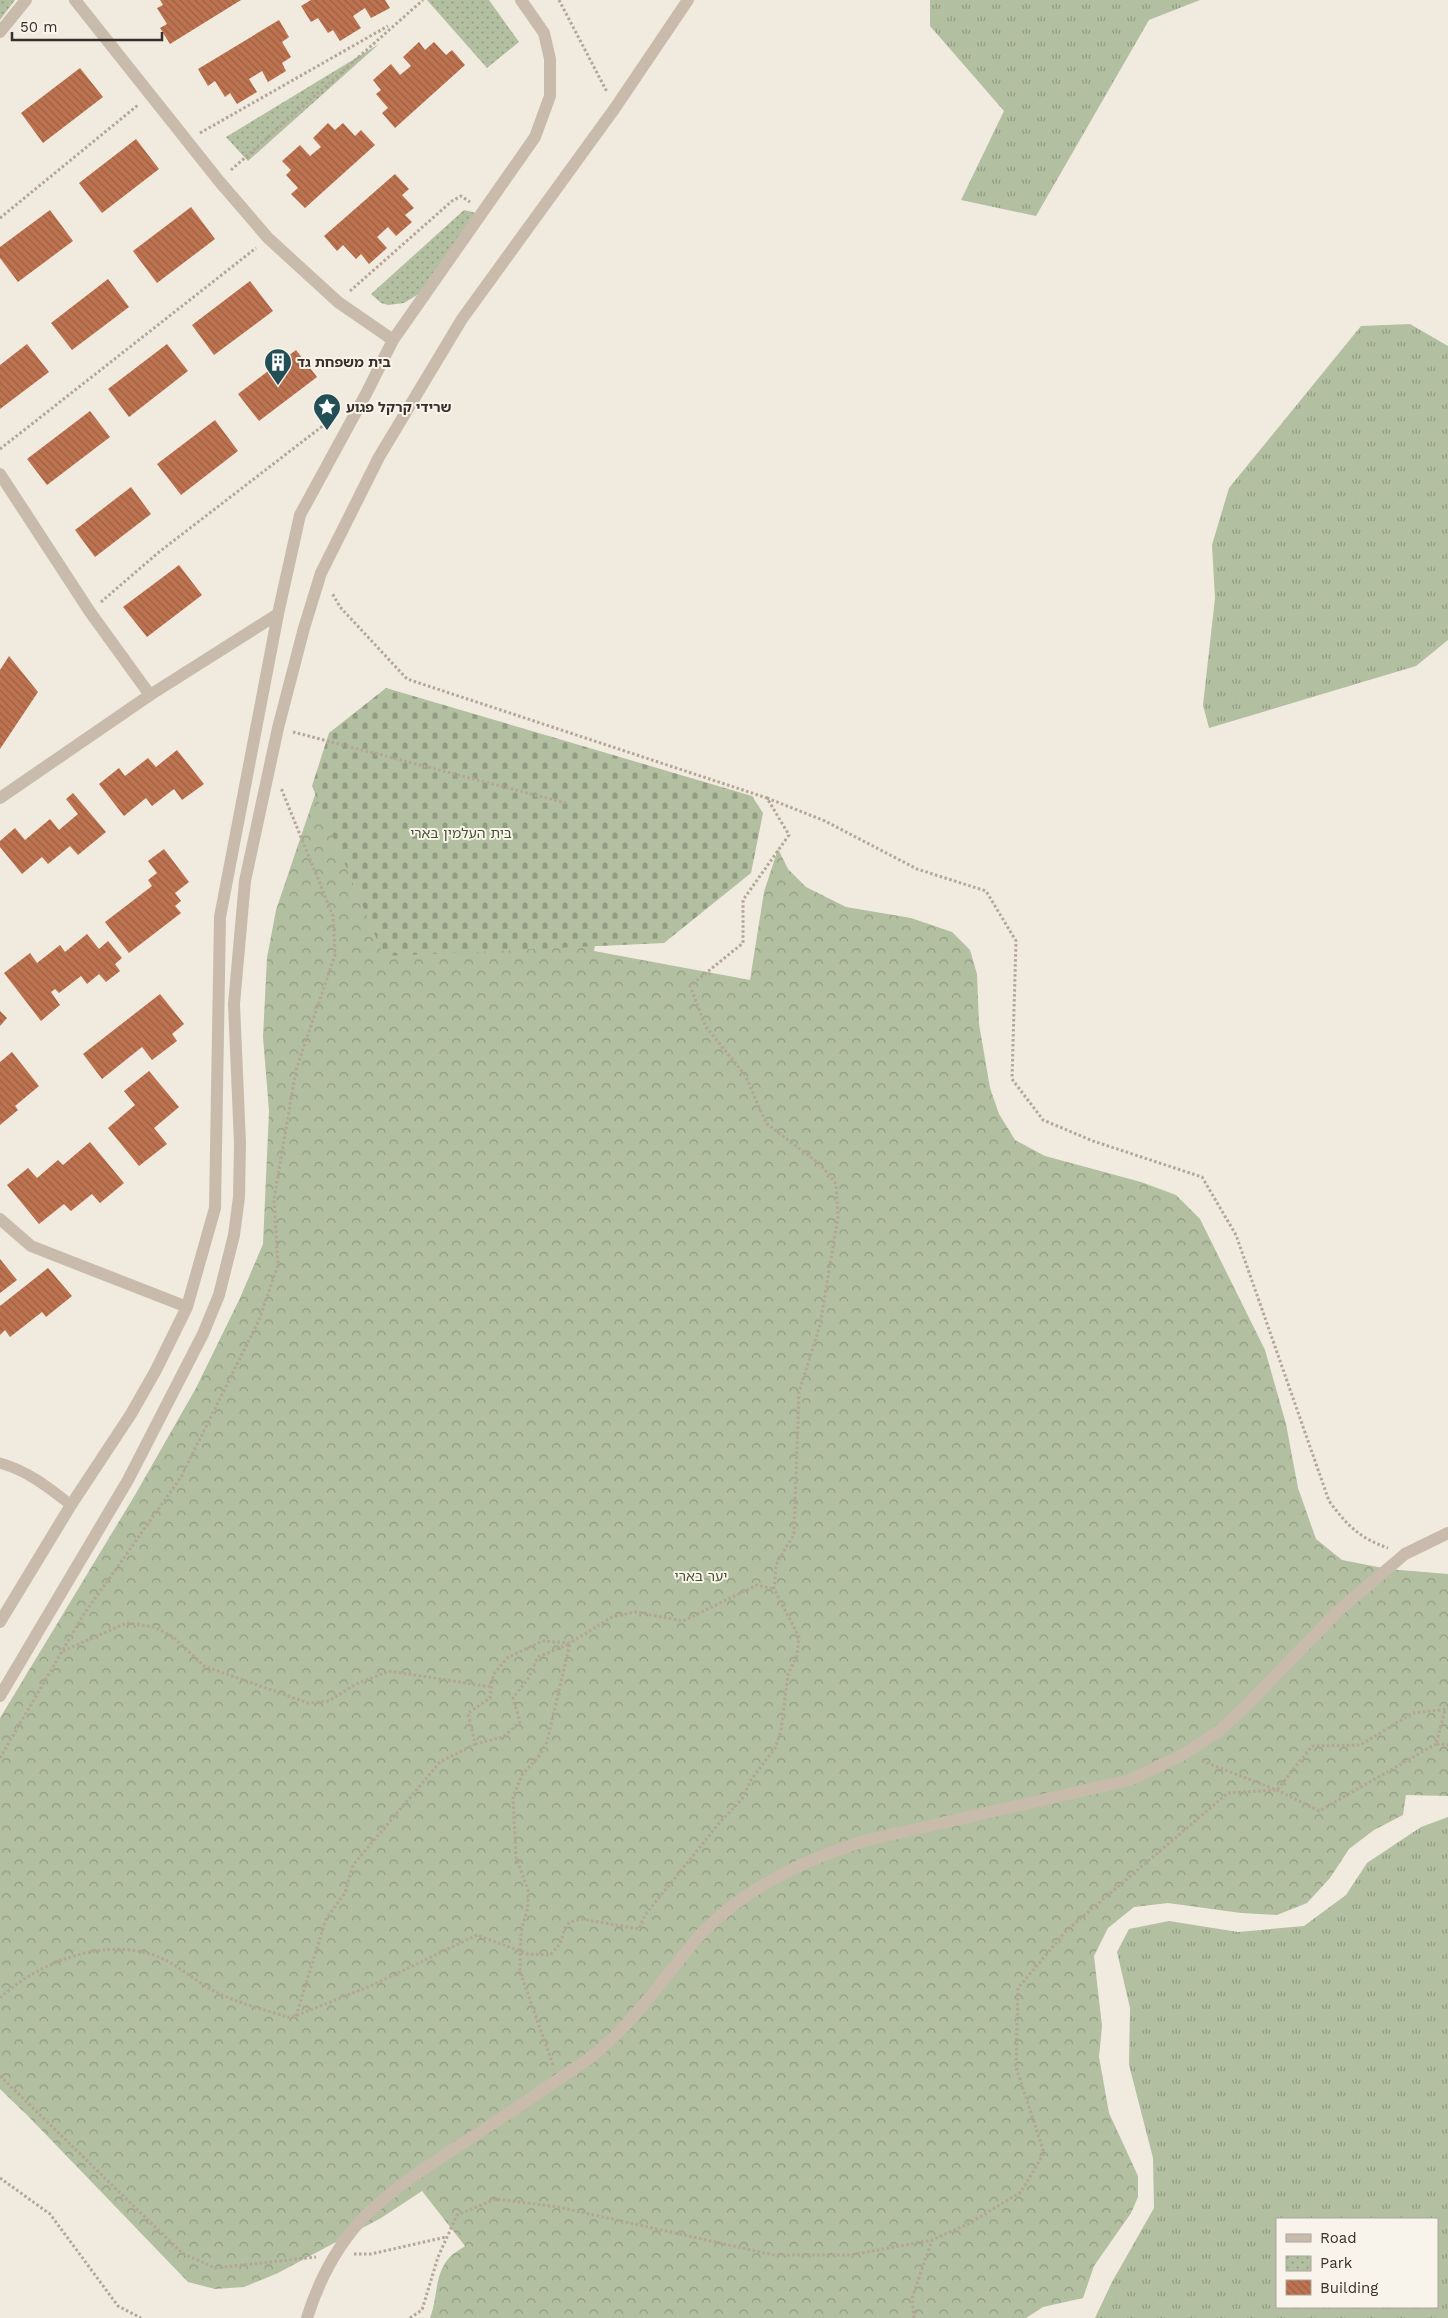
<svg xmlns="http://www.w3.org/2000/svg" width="1448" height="2318" font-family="'Work Sans','Noto Sans Hebrew',sans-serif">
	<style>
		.grass { fill: url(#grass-tufts); fill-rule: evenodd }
		.forest { fill: url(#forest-crowns) }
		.cemetery { fill: url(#cemetery-stones) }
		.park { fill: url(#park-dots) }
		.building { fill: url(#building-back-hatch) }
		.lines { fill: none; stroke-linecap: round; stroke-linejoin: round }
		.path { stroke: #b4a596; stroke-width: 3; stroke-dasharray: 2.5 2.5; stroke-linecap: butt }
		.service { stroke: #c9bbab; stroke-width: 11 }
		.minor { stroke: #c9bbab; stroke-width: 12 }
		.tertiary { stroke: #c9bbab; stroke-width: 12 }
		.labels { text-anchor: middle; stroke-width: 4; stroke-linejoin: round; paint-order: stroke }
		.poi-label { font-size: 14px; font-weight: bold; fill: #372f2a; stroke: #f9f4eb; text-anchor: start }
		.park-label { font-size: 14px; fill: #44542f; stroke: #f9f4eb }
	</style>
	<defs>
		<pattern id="grass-tufts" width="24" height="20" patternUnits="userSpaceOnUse" patternTransform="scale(1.25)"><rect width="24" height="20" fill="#b2bfa0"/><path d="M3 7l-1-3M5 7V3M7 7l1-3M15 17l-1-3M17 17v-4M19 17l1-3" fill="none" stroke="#929c83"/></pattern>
		<pattern id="forest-crowns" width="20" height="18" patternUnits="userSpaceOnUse" patternTransform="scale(1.25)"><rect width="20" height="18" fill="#b2bfa0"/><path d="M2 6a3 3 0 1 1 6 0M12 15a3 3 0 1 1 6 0" fill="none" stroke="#929c83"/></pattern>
		<pattern id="cemetery-stones" width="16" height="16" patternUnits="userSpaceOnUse" patternTransform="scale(1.25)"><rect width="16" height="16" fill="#b2bfa0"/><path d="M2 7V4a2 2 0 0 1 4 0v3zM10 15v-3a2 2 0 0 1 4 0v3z" fill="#929c83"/></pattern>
		<pattern id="park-dots" width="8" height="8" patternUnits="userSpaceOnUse" patternTransform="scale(1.25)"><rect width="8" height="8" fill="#b2bfa0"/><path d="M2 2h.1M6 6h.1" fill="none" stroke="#929c83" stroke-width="1.8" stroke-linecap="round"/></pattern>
		<pattern id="building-back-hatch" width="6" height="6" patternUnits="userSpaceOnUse" patternTransform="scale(1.25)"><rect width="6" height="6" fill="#be7350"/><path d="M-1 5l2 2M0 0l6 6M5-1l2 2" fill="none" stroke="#9b5f43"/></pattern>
	</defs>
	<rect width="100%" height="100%" fill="#f1eadf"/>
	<path class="grass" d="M930 0H1200L1149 20 1036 216 961 200 1004 111 930 26Z
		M1410 324 1448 346V640L1416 666 1209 728 1203 705 1215 598 1212 545 1229 488 1361 326Z
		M1448 1817V2318H1095L1112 2282 1154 2208 1153 2158 1129 2065 1130 2008 1117 1952 1129 1929 1169 1921 1238 1932 1304 1926 1346 1895 1367 1863 1421 1827ZM1277 2219H1437V2307H1277Z"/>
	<path class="forest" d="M323 771 596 937 594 951 750 980 764 892 778 849 788 869 806 887 846 907 911 918 952 932 970 950 977 974 979 1024 990 1088 999 1114 1015 1140 1045 1156 1141 1182 1176 1195 1200 1219 1265 1350 1286 1424 1298 1488 1316 1539 1342 1560 1388 1569 1448 1574V1796L1406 1795 1403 1815 1374 1830 1349 1849 1330 1878 1307 1903 1277 1915 1241 1913 1168 1903 1134 1907 1108 1928 1094 1956 1102 2026 1099 2057 1109 2113 1138 2176V2197L1131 2213 1094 2266 1083 2298 1043 2307 1026 2318H430C438 2298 434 2275 449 2258 453 2253 460 2250 465 2246L422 2191 381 2218 278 2273 244 2287 215 2289 188 2282 29 2117 0 2089V1718L135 1495 196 1388 240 1298 263 1244 269 1111 263 1037 267 958 276 910Z"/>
	<path class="cemetery" d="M386 688 752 796 763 813 751 873 664 943 384 956 312 786 329 733Z"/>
	<path class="park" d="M0 0H15L0 20Z
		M427 0H489L519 42 487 68Z
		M379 44 248 161 226 137Z
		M464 210 480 214 422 292 404 303 388 305 381 303 371 294Z"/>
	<path class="building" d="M160 0H241L170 44 160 28 167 24 157 8 163 5Z
		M311 0H385L390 8 371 18 365 8 353 16 361 28 340 41 333 30 328 33 318 18 311 22 301 6Z
		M279 20 289 37 282 42 291 57 282 63 286 71 268 82 262 71 249 79 257 92 237 104 230 93 225 97 215 81 208 86 198 69Z
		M419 42 425 50 434 42 446 55 452 50 465 65 395 128 382 113 388 108 376 94 381 90 373 80 391 64 400 75 411 66 403 57Z
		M80 68 103 97 43 143 21 113Z
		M328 123 335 130 343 123 355 136 361 130 375 145 305 208 291 194 298 188 286 175 291 170 282 161 300 145 310 156 321 147 313 138Z
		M136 139 159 169 102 213 79 183Z
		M395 174 409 189 402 195 414 208 405 215 412 222 396 236 388 227 377 237 387 248 369 264 361 254 356 259 343 245 337 251 324 236Z
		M191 207 215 239 157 283 133 251Z
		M50 210 73 241 18 282 0 258V247Z
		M108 279 129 307 72 350 51 323Z
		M250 281 273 311 214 355 192 325Z
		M27 344 49 372 0 409V365Z
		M167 344 188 371 129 417 108 389Z
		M296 350 317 377 259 421 238 394Z
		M90 411 110 437 47 485 27 459Z
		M215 420 238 451 181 495 157 464Z
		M131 487 151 514 95 557 75 530Z
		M179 565 202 595 147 637 123 607Z
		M9 656 38 692 0 749V670Z
		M177 750 204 784 182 800 174 789 152 806 146 798 124 816 99 784 119 768 125 776 148 758 156 767Z
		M73 793 106 832 78 855 70 846 48 864 42 857 22 874 0 847V841L15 828 25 840 50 819 59 830 78 814 66 799Z
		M164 849 189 882 175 893 181 901 175 906 181 913 129 953 105 922 152 886 148 880 157 873 148 861Z
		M87 934 99 949 108 941 122 958 115 964 120 971 106 982 99 974 87 984 81 976 59 993 55 989 51 992 60 1005 41 1021 4 973 30 953 37 963 60 945 65 952Z
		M160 994 184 1024 172 1034 177 1041 152 1060 142 1047 102 1079 83 1054Z
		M0 1011 7 1018 0 1026Z
		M12 1052 39 1086 15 1106 18 1110 0 1125V1062Z
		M149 1071 179 1107 154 1128 167 1144 139 1166 108 1128 135 1105 124 1091Z
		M90 1142 124 1183 100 1203 92 1194 71 1211 64 1204 39 1224 7 1185 28 1168 37 1178 58 1160 63 1165Z
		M0 1259 17 1280 0 1293Z
		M48 1268 72 1296 46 1317 42 1312 10 1337 5 1330 0 1335V1306Z"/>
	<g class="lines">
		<path class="path" d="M559 0 607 92
			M200 133 388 26
			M231 170 423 0
			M0 218 138 105
			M350 291 452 201 461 196 470 202
			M0 449 256 248
			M101 602 159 552 333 418
			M293 732 566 803
			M767 798 825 821 917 869 986 891 1016 941 1012 1079 1043 1120 1093 1141 1202 1177 1236 1235 1329 1501C1347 1525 1359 1538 1388 1548
			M63 1651 127 1623 154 1627 172 1636 204 1666 308 1703 329 1701 356 1684 389 1671 491 1687
			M1445 1711 1436 1744 1448 1745
			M475 1744 503 1737 520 1722 513 1698 528 1679 538 1657 569 1644
			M0 1758 82 1617 181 1477 259 1320 278 1265 274 1199 296 1070 335 955 333 916 281 788
			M1202 1761 1277 1790 1319 1811 1436 1744
			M0 1998C40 1961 106 1936 159 1957 180 1966 197 1983 218 1993 240 2004 267 2010 290 2018L375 1984 477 1935 528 1954 550 1955 560 1944 565 1928 570 1922 581 1919 639 1929 645 1915 721 1821 742 1799 751 1780 775 1748 781 1731 788 1674 797 1656 799 1637 774 1589 776 1565 794 1534 799 1392 820 1325 838 1217 836 1184 821 1165 766 1123 745 1075 706 1027 690 986 743 943V900L789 835 767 798 407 679 340 607 332 593
			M296 2016 326 1919 345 1893 353 1865 440 1762 475 1744 468 1713 490 1698 493 1675 507 1658 542 1641 570 1643 612 1617 635 1612 683 1621 757 1585 774 1589
			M553 2065 520 1972 521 1932 528 1907V1889L516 1858 513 1797 522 1775 540 1755 547 1742 570 1643
			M0 2076 182 2253 215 2268 316 2257
			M0 2178 50 2214 118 2306 141 2318
			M354 2254H371L446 2237
			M410 2318 422 2310 438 2257 457 2215 496 2199 558 2207 774 2255H851L932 2240
			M914 2318 912 2298 932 2240 970 2223 1021 2192 1044 2153 1016 2067 1018 1988 1067 1930 1228 1793 1277 1790 1312 1746 1360 1745 1413 1713 1448 1709"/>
		<path class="service" d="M0 1463C28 1471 48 1487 71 1505"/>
		<path class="minor" d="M75 0 219 181 268 238 338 302 393 340
			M0 32 26 0
			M0 474 90 612 150 695
			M0 798 150 695 278 614
			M0 1219 31 1246 187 1307
			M0 1622 71 1505 131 1414 156 1370 187 1307 215 1208 220 917 278 614 300 515 367 392 393 340 535 137 550 96V59L544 33 521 0
			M307 2318C319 2280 339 2242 367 2214 393 2189 422 2170 452 2150 488 2127 524 2103 559 2079 571 2070 585 2063 596 2053 635 2021 662 1980 694 1942 738 1891 805 1859 868 1840L1130 1780 1184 1754 1219 1731 1246 1706 1338 1611 1405 1554 1448 1533"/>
		<path class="tertiary" d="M0 1696 128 1480 203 1334 219 1295 234 1235 239 1197 240 1143 234 1004 245 881 278 728 304 628 321 573 379 457 462 319 615 108 688 0"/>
	</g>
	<defs>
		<g id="building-pin" transform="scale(1.4375)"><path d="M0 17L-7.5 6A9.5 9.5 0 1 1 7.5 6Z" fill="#224e56" stroke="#f9f4eb"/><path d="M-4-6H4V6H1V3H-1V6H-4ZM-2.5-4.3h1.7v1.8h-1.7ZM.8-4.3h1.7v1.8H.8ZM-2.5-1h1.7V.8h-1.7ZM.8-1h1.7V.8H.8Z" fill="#fff"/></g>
		<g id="sight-pin" transform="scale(1.4375)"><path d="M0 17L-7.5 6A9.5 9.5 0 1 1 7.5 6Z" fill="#224e56" stroke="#f9f4eb"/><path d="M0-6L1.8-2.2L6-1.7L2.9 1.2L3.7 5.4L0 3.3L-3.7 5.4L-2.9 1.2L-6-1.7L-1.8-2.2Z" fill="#fff"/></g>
	</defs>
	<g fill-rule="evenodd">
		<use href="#building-pin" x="278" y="362"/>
		<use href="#sight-pin" x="327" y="407"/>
	</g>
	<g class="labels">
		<g class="poi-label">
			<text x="297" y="367">בית משפחת גד</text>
			<text x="346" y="412">שרידי קרקל פגוע</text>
		</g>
		<g class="park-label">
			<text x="461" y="838">בית העלמין בארי</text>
			<text x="701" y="1581">יער בארי</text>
		</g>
	</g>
	<rect x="1276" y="2218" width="162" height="90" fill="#f9f4eb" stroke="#aba59e"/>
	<rect x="1286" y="2234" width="25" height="8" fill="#c9bbab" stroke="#aba59e"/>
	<text x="1320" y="2243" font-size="15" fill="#372f2a">Road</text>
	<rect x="1286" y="2256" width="25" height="15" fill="url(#park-dots)" stroke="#aba59e"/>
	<text x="1320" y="2268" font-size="15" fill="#372f2a">Park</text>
	<rect x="1286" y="2280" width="25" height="15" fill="url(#building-back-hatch)" stroke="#aba59e"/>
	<text x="1320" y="2293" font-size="15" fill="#372f2a">Building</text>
	<path d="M12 32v8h150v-8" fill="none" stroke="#372f2a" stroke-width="2.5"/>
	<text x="20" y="32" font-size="15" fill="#372f2a" stroke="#f9f4eb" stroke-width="4" paint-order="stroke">50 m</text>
</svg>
